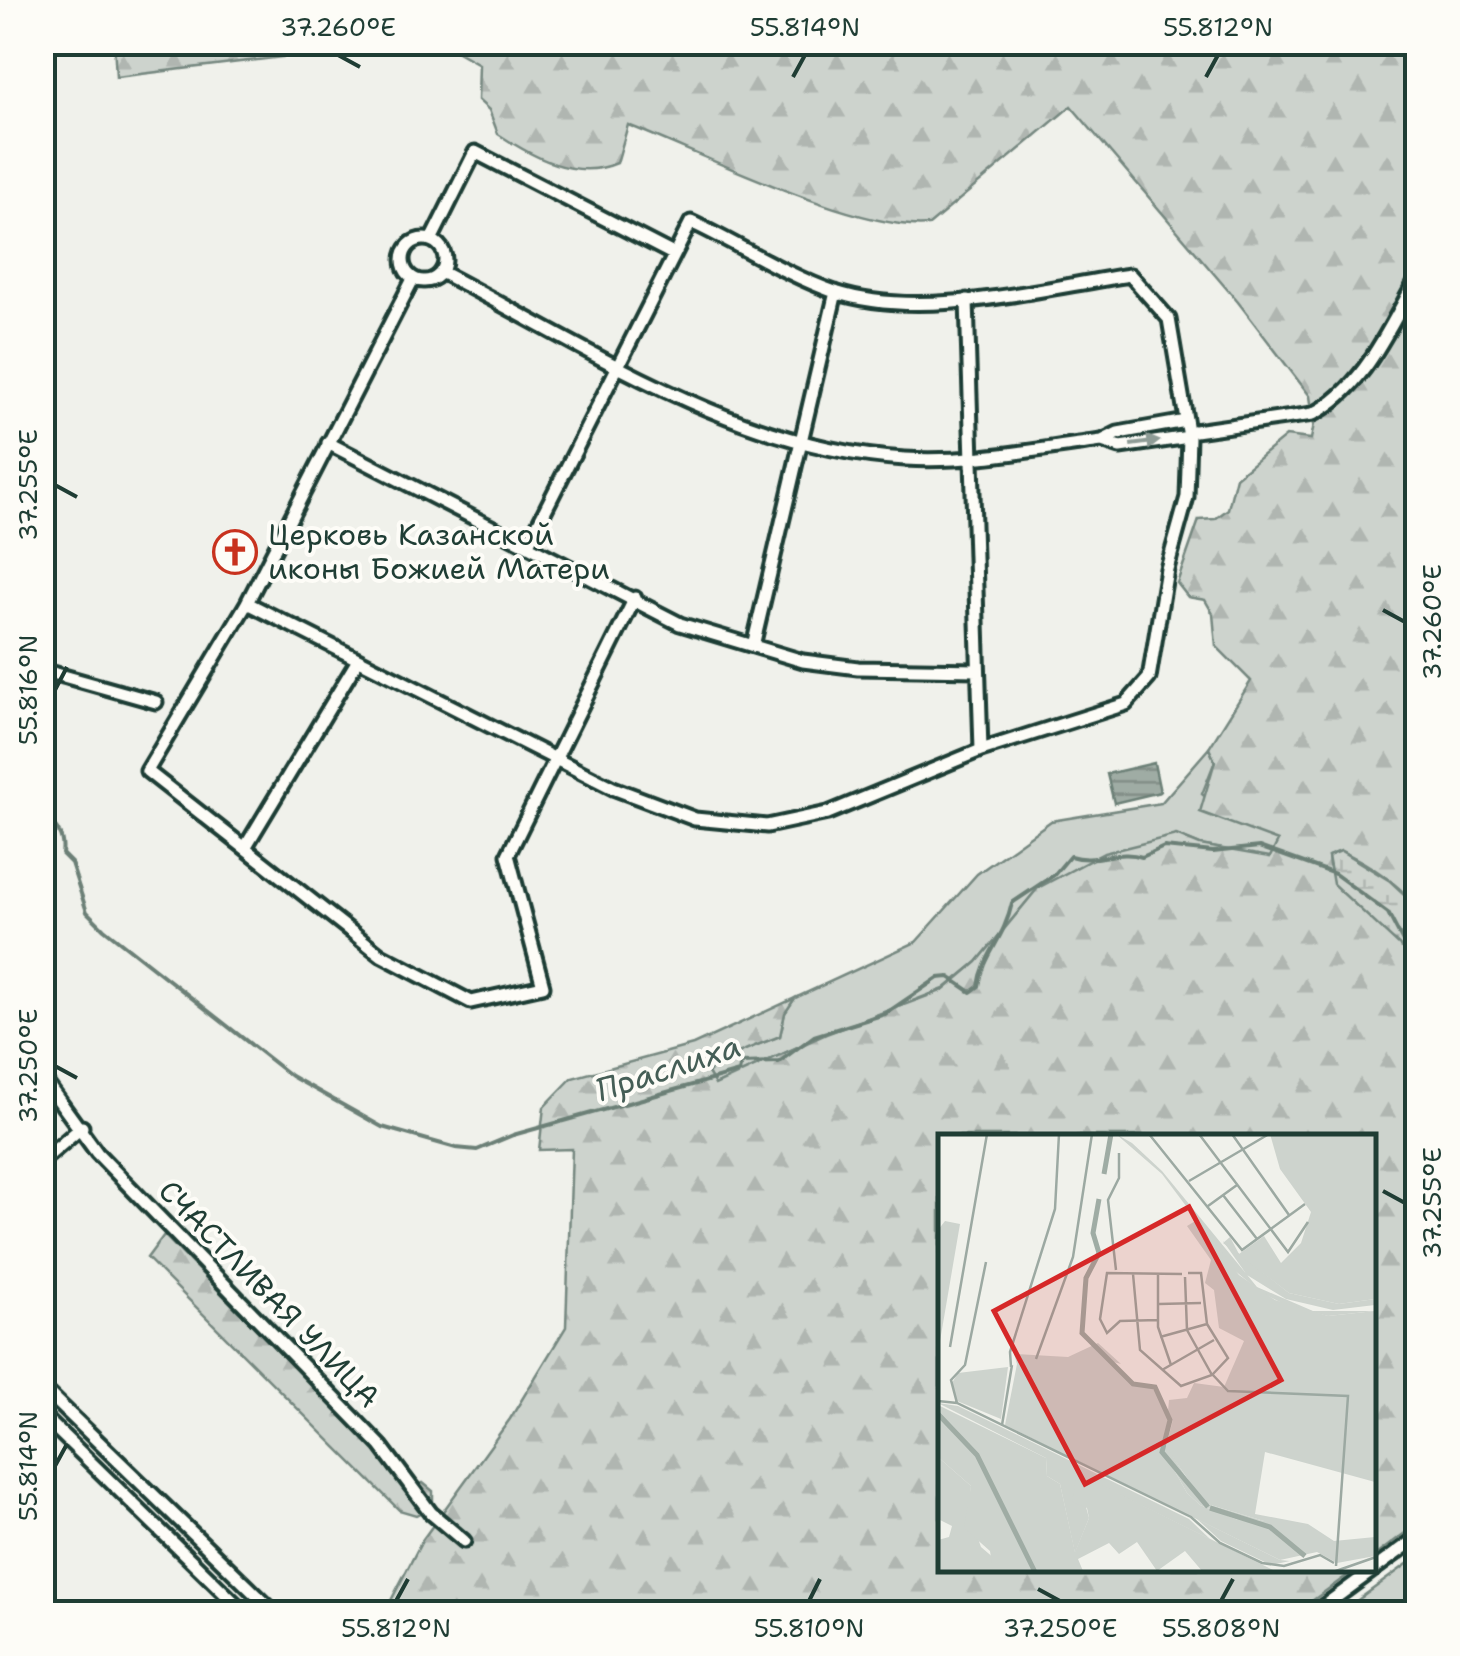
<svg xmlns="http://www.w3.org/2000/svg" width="1460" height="1656" font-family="'Shantell Sans',sans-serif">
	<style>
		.green { fill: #cdd3cd; stroke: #768880; stroke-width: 2.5 }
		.forest { fill: url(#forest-firs); stroke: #768880; stroke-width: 2.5 }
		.wetland { fill: url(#wetland-marsh); stroke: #768880; stroke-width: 2.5 }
		.water { fill: url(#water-rules); stroke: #6c8077; stroke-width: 2.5 }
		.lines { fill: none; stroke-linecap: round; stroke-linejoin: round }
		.stream { stroke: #6c8077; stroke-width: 4 }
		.minor-casing { stroke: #1f3d34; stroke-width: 19 }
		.minor { stroke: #fdfcf7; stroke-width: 11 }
		.oneway { fill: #8e9c96 }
		.ticks { fill: none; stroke: #1f3d34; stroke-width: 4 }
		.labels { text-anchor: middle; stroke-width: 8; stroke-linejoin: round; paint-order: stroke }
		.poi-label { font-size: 30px; fill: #1f3d34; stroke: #fdfcf7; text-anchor: start }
		.street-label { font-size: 30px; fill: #1f3d34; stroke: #fdfcf7 }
		.water-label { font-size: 32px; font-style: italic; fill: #455e56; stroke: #fdfcf7 }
		.inset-river { fill: none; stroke: #9faca4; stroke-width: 5 }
		.inset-road { fill: none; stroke: #9ca9a2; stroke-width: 2.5 }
		.view { fill: #d62828; fill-opacity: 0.15; stroke: #d62828; stroke-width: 5 }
		.inset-edge { fill: none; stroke: #1f3d34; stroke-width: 5 }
		.neatline { fill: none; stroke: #1f3d34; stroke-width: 4 }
		.ticks-label { font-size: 25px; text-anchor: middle; fill: #1f3d34 }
	</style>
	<defs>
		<pattern id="forest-firs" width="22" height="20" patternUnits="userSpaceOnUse" patternTransform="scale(2.5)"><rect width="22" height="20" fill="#cdd3cd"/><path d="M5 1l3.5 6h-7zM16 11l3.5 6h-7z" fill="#b0b6b1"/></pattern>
		<pattern id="wetland-marsh" width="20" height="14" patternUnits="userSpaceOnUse" patternTransform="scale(2.5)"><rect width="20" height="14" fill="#cdd3cd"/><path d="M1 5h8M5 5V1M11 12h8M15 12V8" fill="none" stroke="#b0b6b1"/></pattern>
		<pattern id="water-rules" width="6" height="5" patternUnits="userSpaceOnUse" patternTransform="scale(2.5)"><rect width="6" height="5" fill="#9faca4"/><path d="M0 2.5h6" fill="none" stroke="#818d86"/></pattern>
	</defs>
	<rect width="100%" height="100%" fill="#f0f1eb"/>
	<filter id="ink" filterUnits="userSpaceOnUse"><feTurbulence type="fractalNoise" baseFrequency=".01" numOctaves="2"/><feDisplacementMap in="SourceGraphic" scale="20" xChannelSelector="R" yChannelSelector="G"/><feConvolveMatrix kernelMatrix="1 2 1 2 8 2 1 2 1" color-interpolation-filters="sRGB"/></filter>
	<g filter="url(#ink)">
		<path class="green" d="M1209 748 1215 761 1202 794 1237 823 1279 841 1270 858 1200 845 1176 835 1038 888 977 962 944 989 826 1034 715 1085 708 1073 721 1059 780 1036 785 1013 795 998 916 942 977 874 1051 821 1161 803Z
			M1417 1557V1613H1340Z"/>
		<path class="forest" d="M114 42H399V43L116 77Z
			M429 43H1417V906C1396 883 1370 864 1341 851L1328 856C1328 906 1408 924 1417 969V1524L1373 1557 1372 1136H940V1568L1356 1569 1294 1614H384L423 1539 510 1419 566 1327 572 1149 539 1150 544 1107 572 1078 693 1045 795 998 785 1013 780 1036C758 1045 724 1056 708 1073L715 1085 826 1034 944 990 977 962 1038 888 1104 853 1176 835 1200 845 1270 857 1278 841 1200 812 1215 761 1209 748 1251 681 1216 646 1213 614 1205 600 1188 597 1177 583 1199 520 1215 519 1228 509 1236 477 1286 436 1311 439 1314 424 1310 396 1238 302 1071 106 929 225C859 232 700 153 628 125L617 163C575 181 533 157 498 134L489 110 478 100 479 64 456 51 431 48Z
			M164 1235 373 1448 406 1488 423 1483 433 1491V1506L416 1515 399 1510 147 1258Z"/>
		<path class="wetland" d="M1341 851 1390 881 1417 906V989L1415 960 1333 884 1328 856Z"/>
		<path class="water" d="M1154 763 1160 792 1114 803 1107 774Z"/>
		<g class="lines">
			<path class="stream" d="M42 811C55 825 65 835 62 854L71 863 87 912 104 929 291 1076 382 1127 456 1148 477 1150 513 1135 739 1072 741 1063 779 1062 814 1036 885 1014 938 978 949 977 971 992 979 986C983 955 1004 940 1012 903L1054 875 1070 856C1095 864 1119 849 1142 857L1164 847 1213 852 1259 847 1335 874 1388 913 1418 971"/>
			<g class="minor-casing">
				<path id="minor" d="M403 260a21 21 0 1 1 42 0a21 21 0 1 1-42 0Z
					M431 240 475 152 673 254
					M441 272C588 348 736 449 905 459 972 463 1037 449 1102 441L1118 433 1186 421
					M413 279 247 603 147 771 381 955 471 1002 543 986 508 855 635 598
					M967 300 981 750
					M1188 432 1313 414C1365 388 1390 325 1418 277
					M1102 441 1120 447 1189 437
					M328 443 680 624 803 661 858 668 978 670
					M247 603 613 788 695 819 767 826 828 813 981 750 1126 704 1149 678 1167 569 1187 497 1189 437 1169 319 1130 275C1042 288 922 321 835 292 786 275 738 244 691 222L528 544
					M753 646 836 292
					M42 670 156 702
					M246 846 358 660
					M42 1077 97 1153 381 1446 431 1513 464 1541
					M42 1161 82 1127
					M42 1387 276 1614
					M42 1415 246 1614
					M1313 1614 1418 1537"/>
			</g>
			<use href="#minor" class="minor"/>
		</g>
		<defs><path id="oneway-solid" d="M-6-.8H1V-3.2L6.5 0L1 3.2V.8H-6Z" transform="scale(2.5)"/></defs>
		<use class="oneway" href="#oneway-solid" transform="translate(1145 443) rotate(-8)"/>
	</g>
	<path class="ticks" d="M338 55 360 67M793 77 805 55M1206 77 1218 55M55 485 77 497M1383 610 1405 622M55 690 67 667M55 1066 77 1078M1383 1191 1405 1203M55 1466 67 1444M1038 1589 1060 1601M396 1601 408 1579M809 1601 820 1579M1221 1601 1233 1579"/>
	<defs>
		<g id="church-ring" transform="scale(2.25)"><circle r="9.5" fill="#fdfcf7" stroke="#c8321e" stroke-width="1.5"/><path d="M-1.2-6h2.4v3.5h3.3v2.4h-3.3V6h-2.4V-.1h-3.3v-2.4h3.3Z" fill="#c8321e"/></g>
	</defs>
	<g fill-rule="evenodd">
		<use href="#church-ring" x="235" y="552"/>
	</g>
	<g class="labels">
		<g class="poi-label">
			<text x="268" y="545">Церковь Казанской<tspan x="268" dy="34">иконы Божией Матери</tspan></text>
		</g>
		<g class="street-label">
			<text transform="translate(269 1294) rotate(46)" y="10">СЧАСТЛИВАЯ УЛИЦА</text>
		</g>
		<g class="water-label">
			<text transform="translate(668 1068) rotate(-18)" y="11">Праслиха</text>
		</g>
	</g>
	<g transform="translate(938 1134)">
		<rect width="438" height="438" fill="#f0f1eb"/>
		<path d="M178 0 194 9 224 37 319 153 375 177H437L390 182 352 173 324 159 296 136 224 40ZM285 107 351 159 401 170 437 165V171L395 176 348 165 309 141ZM0 269 20 272 251 385 272 405 139 340 151 384 137 419 122 350 109 342 108 324ZM0 323 33 352 31 379 43 413 57 425 55 437H0V406L11 403 14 392 0 385ZM259 385 342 426 352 427 333 431 283 407Z" fill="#cdd3cd"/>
		<path d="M332 0H437V165L401 170 351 159 285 109 292 103 301 120 326 102 343 129 363 109 373 78 342 35ZM259 86 301 141 337 166 390 182 437 177V348L327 318 317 380 370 390 396 407 437 403V422L399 429 379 418 342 426 67 291 79 230 76 220 130 223 160 209 183 230 168 226 193 247 220 257 230 277 231 266 249 264 256 249 286 253 306 207 281 194 276 156 267 149 273 126 249 92ZM235 285 228 313 266 369 326 387 300 386 262 371 249 359 221 309ZM7 87 22 90 2 207 0 96ZM70 233 63 285 19 267 14 249 20 239ZM0 271 108 324 109 342 122 350 137 418 151 384 149 374 134 368 139 339 337 437H264L247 417 219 437 199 408 181 420 171 409 140 425 145 437H55L52 417 26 394 33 352 0 323Z" fill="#cdd3cd" fill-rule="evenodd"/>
		<path d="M233 284 226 308 258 359 266 369 326 387 300 386 262 371 249 359 221 309Z" fill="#cdd3cd"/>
		<path class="inset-river" d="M166 40 173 0M161 65 155 99 161 119 148 144 144 199 195 250 217 253 232 286 224 318 270 373M0 280 39 321 97 438M272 374 332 393 367 422"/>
		<path class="inset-road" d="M211 0 304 116 367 70M261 0 350 118 370 88M294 0 351 81M251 47 331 0M285 61 319 105M270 72 299 51M178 136 170 66 181 44V19M195 140 202 216 243 252 274 241 290 224 269 190 263 139H250M220 140V193L233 231M247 143 249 196 274 241M221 170 263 169M220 186 182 187 169 199 162 185 169 139 244 140M222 203 269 190M12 213 49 0M98 225 135 123 154 0M73 233 72 218 117 75 121 0M224 236 276 206M275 241 290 257 410 262 398 432M0 267 19 269 253 383 282 409 324 429 346 432 382 421 396 429M19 269 13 246 27 231 48 128M64 291 74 231M395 438 438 423"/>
		<path class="view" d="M251 73 343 246 147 350 56 177Z"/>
		<rect width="438" height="438" class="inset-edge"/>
	</g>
	<rect width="1460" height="1656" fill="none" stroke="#fdfcf7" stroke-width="110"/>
	<rect x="55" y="55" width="1350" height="1546" class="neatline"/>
	<g class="ticks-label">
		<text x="338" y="36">37.260°E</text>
		<text x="805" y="36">55.814°N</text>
		<text x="1218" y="36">55.812°N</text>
		<text transform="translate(28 485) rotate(-90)" y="9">37.255°E</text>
		<text transform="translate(1432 622) rotate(-90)" y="9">37.260°E</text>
		<text transform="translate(28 690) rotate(-90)" y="9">55.816°N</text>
		<text transform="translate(28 1066) rotate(-90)" y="9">37.250°E</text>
		<text transform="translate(1432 1203) rotate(-90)" y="9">37.255°E</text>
		<text transform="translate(28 1466) rotate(-90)" y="9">55.814°N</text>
		<text x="396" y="1637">55.812°N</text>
		<text x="809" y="1637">55.810°N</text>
		<text x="1060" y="1637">37.250°E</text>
		<text x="1221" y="1637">55.808°N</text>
	</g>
</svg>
